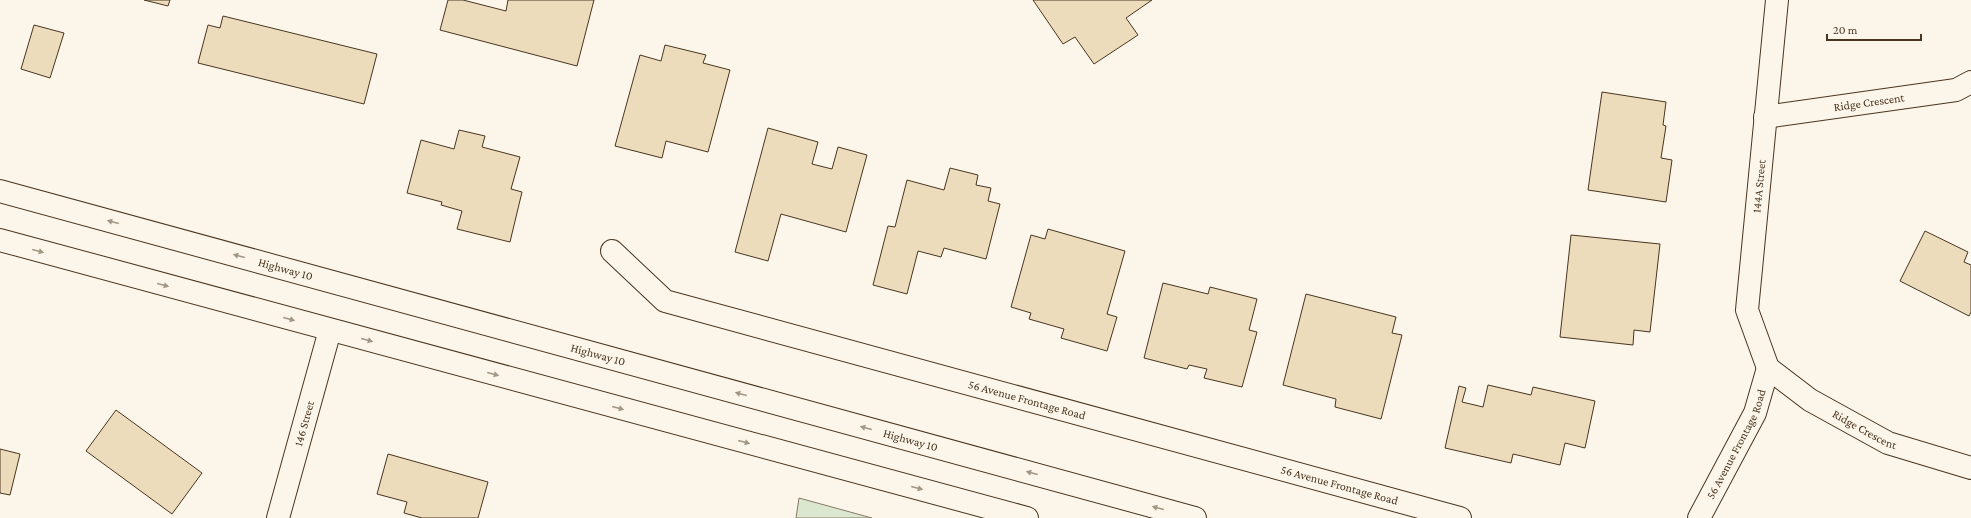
<svg xmlns="http://www.w3.org/2000/svg" width="1971" height="518" font-family="'Crimson Pro',serif">
	<style>
		.green { fill: #dce7d0; stroke: #887966 }
		.building { fill: #ecdcbc; stroke: #4a3520 }
		.lines { fill: none; stroke-linecap: round; stroke-linejoin: round }
		.street-casing { stroke: #4a3520; stroke-width: 24 }
		.highway-casing { stroke: #4a3520; stroke-width: 24 }
		.street { stroke: #fbf6e9; stroke-width: 22 }
		.highway { stroke: #fbf6e9; stroke-width: 22 }
		.oneway { fill: #a29684 }
		.labels { text-anchor: middle; stroke-width: 3; stroke-linejoin: round; paint-order: stroke }
		.street-label { font-size: 12px; fill: #4a3520; stroke: #fbf6e9 }
	</style>
	<rect width="100%" height="100%" fill="#fbf6e9"/>
	<path class="green" d="M799 498 872 518H796Z"/>
	<path class="building" d="M144 0H170L168 6Z
		M448 0H463L506 11 508 0H594L577 66 440 30Z
		M1033 0H1152L1126 18 1138 35 1094 64 1075 37 1063 44Z
		M223 16 377 54 364 104 198 63 208 25 220 28Z
		M34 25 64 33 50 78 21 69Z
		M665 45 706 55 703 63 730 70 708 152 666 141 662 158 615 146 640 55 661 61Z
		M1602 92 1666 102 1663 125 1666 126 1661 158 1672 160 1666 202 1588 190Z
		M768 128 818 142 812 164 832 169 838 147 867 155 846 232 781 214 768 261 735 252Z
		M459 130 485 136 482 147 520 157 511 189 522 192 510 242 457 229 462 211 441 205 442 202 407 193 421 140 454 149Z
		M950 168 978 175 976 185 991 188 988 201 1000 204 986 259 944 248 941 257 918 251 907 294 873 285 888 226 895 227 907 180 944 190Z
		M1048 229 1125 251 1107 314 1117 317 1107 351 1061 338 1064 329 1029 319 1031 313 1011 307 1031 235 1045 239Z
		M1925 231 1968 252 1964 262 1971 265V312L1969 316 1900 281Z
		M1571 235 1660 244 1650 332 1634 330 1633 345 1560 337Z
		M1163 283 1208 294 1210 287 1257 299 1249 330 1257 332 1242 387 1204 378 1207 369 1189 365 1187 369 1144 358Z
		M1306 294 1396 317 1392 333 1402 335 1381 419 1335 407 1336 399 1283 385Z
		M1488 385 1531 395 1533 387 1595 401 1585 448 1565 443 1560 465 1513 454 1511 463 1445 448 1459 386 1466 388 1462 402 1483 407Z
		M116 410 202 473 172 514 86 451Z
		M0 449 20 454 10 495 0 493Z
		M388 454 488 482 478 518H422L404 513 407 502 377 494Z"/>
	<g class="lines">
		<g class="street-casing">
			<g id="street">
				<path id="s1" d="M1765 117 1956 90 1971 82"/>
				<path id="s2" d="M612 251 665 301 1460 518"/>
				<path id="s3" d="M1768 368 1747 310 1777 0"/>
				<path id="s4" d="M1768 368 1810 400 1888 443 1971 468"/>
				<path id="s5" d="M278 518 330 330"/>
				<path id="s6" d="M1699 518 1755 413 1768 368"/>
			</g>
		</g>
		<g class="highway-casing">
			<g id="highway">
				<path id="s7" d="M0 191 1195 518"/>
				<path d="M0 240 1027 518"/>
			</g>
		</g>
		<use href="#street" class="street"/>
		<use href="#highway" class="highway"/>
	</g>
	<defs><path id="oneway-solid" d="M-6-.8H1V-3.2L6.5 0L1 3.2V.8H-6Z"/></defs>
	<g class="oneway">
		<use href="#oneway-solid" transform="translate(113 222) rotate(-165)"/>
		<use href="#oneway-solid" transform="translate(38 251) rotate(15)"/>
		<use href="#oneway-solid" transform="translate(239 256) rotate(-165)"/>
		<use href="#oneway-solid" transform="translate(163 285) rotate(15)"/>
		<use href="#oneway-solid" transform="translate(289 319) rotate(15)"/>
		<use href="#oneway-solid" transform="translate(367 340) rotate(15)"/>
		<use href="#oneway-solid" transform="translate(493 374) rotate(15)"/>
		<use href="#oneway-solid" transform="translate(741 394) rotate(-165)"/>
		<use href="#oneway-solid" transform="translate(618 408) rotate(15)"/>
		<use href="#oneway-solid" transform="translate(866 428) rotate(-165)"/>
		<use href="#oneway-solid" transform="translate(744 442) rotate(15)"/>
		<use href="#oneway-solid" transform="translate(1032 473) rotate(-165)"/>
		<use href="#oneway-solid" transform="translate(917 488) rotate(15)"/>
		<use href="#oneway-solid" transform="translate(1158 508) rotate(-165)"/>
	</g>
	<g class="labels">
		<g class="street-label">
			<text dy="4" stroke="none"><textPath href="#s1" startOffset="105">Ridge Crescent</textPath></text>
			<text dy="4" stroke="none"><textPath href="#s3" startOffset="186">144A Street</textPath></text>
			<text dy="4" stroke="none"><textPath href="#s7" startOffset="296">Highway 10</textPath></text>
			<text dy="4" stroke="none"><textPath href="#s7" startOffset="620">Highway 10</textPath></text>
			<text dy="4" stroke="none"><textPath href="#s2" startOffset="448">56 Avenue Frontage Road</textPath></text>
			<text dy="4" stroke="none"><textPath href="#s5" startOffset="98">146 Street</textPath></text>
			<text dy="4" stroke="none"><textPath href="#s4" startOffset="115">Ridge Crescent</textPath></text>
			<text dy="4" stroke="none"><textPath href="#s7" startOffset="944">Highway 10</textPath></text>
			<text dy="4" stroke="none"><textPath href="#s6" startOffset="83">56 Avenue Frontage Road</textPath></text>
			<text dy="4" stroke="none"><textPath href="#s2" startOffset="772">56 Avenue Frontage Road</textPath></text>
		</g>
	</g>
	<path d="M1827 34v6h94v-6" fill="none" stroke="#4a3520" stroke-width="2"/>
	<text x="1833" y="34" font-size="12" fill="#4a3520" stroke="#fbf6e9" stroke-width="3" paint-order="stroke">20 m</text>
</svg>
